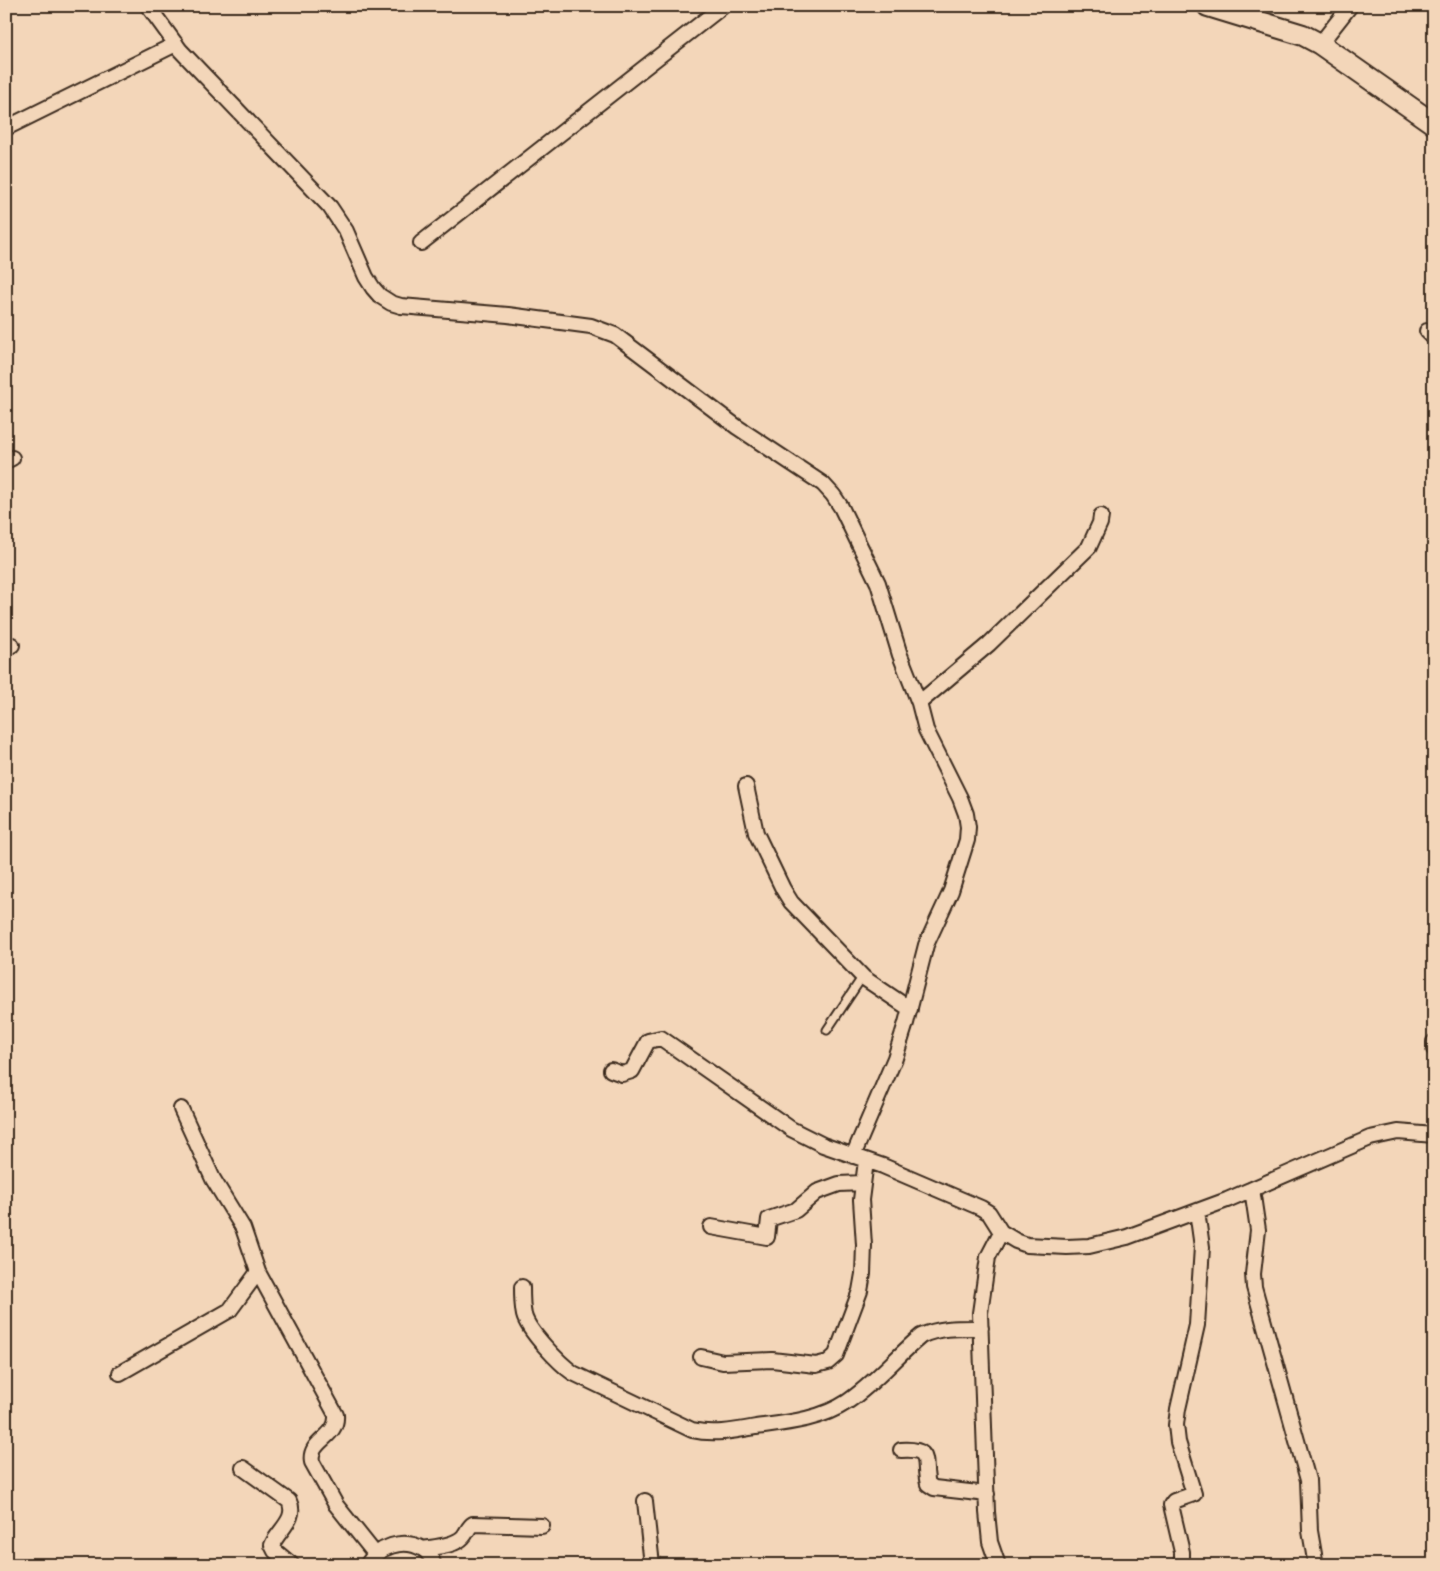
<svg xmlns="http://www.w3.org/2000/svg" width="1440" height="1571" font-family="'Patrick Hand',sans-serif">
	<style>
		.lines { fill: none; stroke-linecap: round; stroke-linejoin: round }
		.lane-casing { stroke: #3b2a1e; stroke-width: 11 }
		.street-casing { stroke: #3b2a1e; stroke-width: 18 }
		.secondary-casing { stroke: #3b2a1e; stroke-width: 24 }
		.lane { stroke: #f3d6b9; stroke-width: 7 }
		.street { stroke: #f3d6b9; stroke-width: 14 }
		.secondary { stroke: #f3d6b9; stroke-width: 20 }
	</style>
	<rect width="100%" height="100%" fill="#f3d6b9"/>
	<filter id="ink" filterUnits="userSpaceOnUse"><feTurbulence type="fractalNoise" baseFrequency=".02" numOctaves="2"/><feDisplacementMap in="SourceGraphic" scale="10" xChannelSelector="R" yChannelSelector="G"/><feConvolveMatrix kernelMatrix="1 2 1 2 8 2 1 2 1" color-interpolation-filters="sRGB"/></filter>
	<g filter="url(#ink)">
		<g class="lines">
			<g class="lane-casing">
				<path id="lane" d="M827 1030 863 976"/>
			</g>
			<g class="street-casing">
				<path id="street" d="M148 6 180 50 330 207 346 231 366 277 373 288 380 296 391 303 401 306 508 315 591 326 615 335 737 427 823 484 833 495 841 507 878 583 900 655 919 703 926 730 960 798 966 814 968 827 967 840 951 891 926 945 906 1023 895 1058 853 1156
					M1320 44 1350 6
					M6 128 176 44
					M421 243 723 6
					M1427 331 1434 338
					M6 461 12 458
					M6 647 12 645
					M919 703 989 644 1089 547 1100 523 1101 516
					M746 786 756 833 783 889 791 902 864 978 910 1009
					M1434 1042V1049
					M611 1070 622 1074 632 1071 648 1041 661 1038 791 1129 823 1145 883 1166 981 1208 989 1213 1001 1232 1016 1241 1027 1245 1067 1247 1089 1246 1127 1237 1227 1200 1370 1138 1398 1132 1434 1135
					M181 1109 213 1179 243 1228 258 1272 336 1415C338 1438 308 1440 312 1462L336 1505 376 1555
					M1252 1189 1258 1230 1253 1274 1254 1287 1308 1480 1310 1531 1315 1560 1313 1565
					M711 1227 767 1237 769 1219 796 1210 817 1192 839 1184 862 1183
					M522 1287C522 1296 522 1306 524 1315 528 1331 559 1363 573 1373L692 1430C713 1435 734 1431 756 1427 786 1423 820 1420 847 1402 874 1384 896 1357 921 1336 940 1327 960 1328 981 1328
					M701 1357 723 1362 772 1360 816 1365 828 1362 836 1355 860 1291 863 1274 864 1245 861 1200 866 1161
					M120 1373 230 1310 258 1272
					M901 1450C934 1448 922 1461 928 1484L934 1488 987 1494
					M243 1468 289 1501C298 1519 278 1530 272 1545L275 1551 292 1565
					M645 1501 652 1565
					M423 1549C435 1547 455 1546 463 1537 467 1533 468 1527 473 1524L542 1526
					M367 1565C378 1547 403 1537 423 1549 428 1552 432 1559 434 1565
					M998 1565 990 1542 987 1512 980 1313 988 1257 1001 1232
					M1179 1565 1182 1559V1552L1171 1505 1174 1501 1194 1494 1178 1442 1176 1425 1178 1409 1197 1325 1202 1247 1197 1211"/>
			</g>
			<g class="secondary-casing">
				<path id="secondary" d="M1208 6 1303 35 1320 44 1434 124"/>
			</g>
			<use href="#lane" class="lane"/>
			<use href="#street" class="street"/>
			<use href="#secondary" class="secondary"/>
		</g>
	</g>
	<rect width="1440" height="1571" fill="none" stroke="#f3d6b9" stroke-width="25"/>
	<rect x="12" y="12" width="1415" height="1546" fill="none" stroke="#3b2a1e" stroke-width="2" filter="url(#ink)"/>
</svg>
